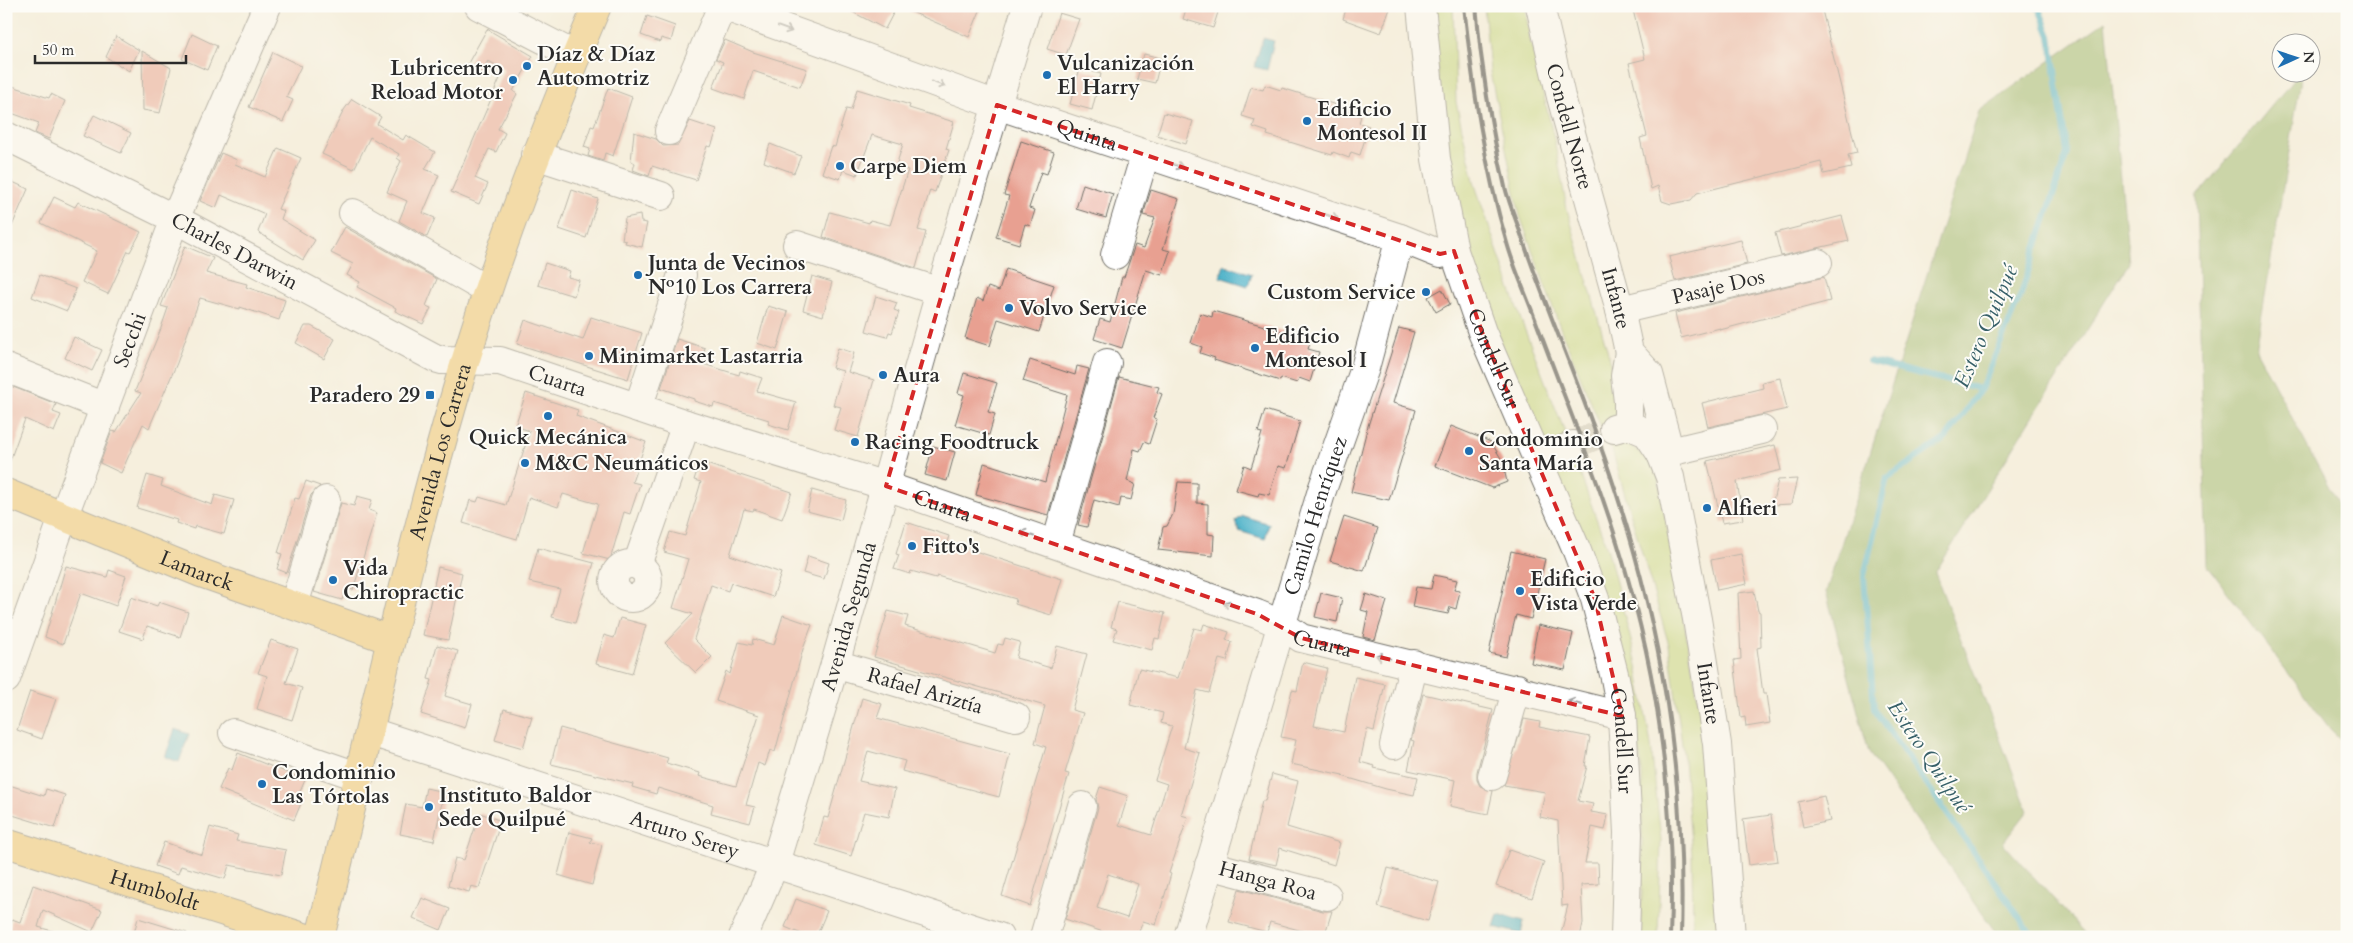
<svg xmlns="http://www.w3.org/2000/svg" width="2353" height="943" font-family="Cardo,serif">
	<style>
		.green { fill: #c1d579; stroke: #768052 }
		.forest { fill: #98b669; stroke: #62704a }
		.water { fill: #48b0c7; stroke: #3a6e79 }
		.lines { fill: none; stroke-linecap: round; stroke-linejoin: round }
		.stream { stroke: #48b0c7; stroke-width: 6 }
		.building { fill: #e8a091; fill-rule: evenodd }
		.minor-tunnel { stroke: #cdc8b9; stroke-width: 28; stroke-dasharray: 28 14; stroke-linecap: butt }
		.minor-casing { stroke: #727069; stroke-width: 30 }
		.major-casing { stroke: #727069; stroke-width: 30 }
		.minor { stroke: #fff; stroke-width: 28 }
		.major { stroke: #efc469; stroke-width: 28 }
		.rail { stroke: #2b2b2b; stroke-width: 4 }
		.oneway { stroke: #a0a0a0 }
		.marked { fill: none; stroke: #d62828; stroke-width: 4; stroke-dasharray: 10 6; stroke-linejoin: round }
		.poi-dot { fill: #1f6fb2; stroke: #fdfcf7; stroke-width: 2 }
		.labels { text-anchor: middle; stroke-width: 4; stroke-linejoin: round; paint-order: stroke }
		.poi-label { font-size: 21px; font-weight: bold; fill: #2b2b2b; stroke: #fdfcf7; text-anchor: start }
		.street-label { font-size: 21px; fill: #2b2b2b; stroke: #fdfcf7 }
		.water-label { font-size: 22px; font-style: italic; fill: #376069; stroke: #fdfcf7 }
	</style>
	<rect width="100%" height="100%" fill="#fdfcf7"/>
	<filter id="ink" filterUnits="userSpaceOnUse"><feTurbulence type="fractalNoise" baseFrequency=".02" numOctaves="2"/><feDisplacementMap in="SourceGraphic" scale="10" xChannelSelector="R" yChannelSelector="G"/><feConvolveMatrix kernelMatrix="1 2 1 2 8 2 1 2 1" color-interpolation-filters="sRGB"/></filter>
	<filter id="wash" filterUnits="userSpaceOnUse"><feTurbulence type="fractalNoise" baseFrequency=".0096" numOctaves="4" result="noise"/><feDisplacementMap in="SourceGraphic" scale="20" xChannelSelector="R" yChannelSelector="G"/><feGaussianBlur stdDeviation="1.12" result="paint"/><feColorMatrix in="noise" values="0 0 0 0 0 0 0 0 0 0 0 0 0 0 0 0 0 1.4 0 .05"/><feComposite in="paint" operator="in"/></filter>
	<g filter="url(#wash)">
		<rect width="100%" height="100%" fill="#f5efdd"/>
		<path class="green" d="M1430 6H1453L1456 102 1475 185 1521 320 1568 440 1554 448 1539 444 1455 222Z
			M1484 6H1525L1530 40 1554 138 1567 209 1618 388 1620 411 1601 427 1561 330 1520 216 1490 72Z
			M1609 440 1627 442 1656 466 1709 761 1723 937H1693L1692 855 1684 760 1669 645Z
			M1572 451 1608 551 1636 660 1651 745 1661 840 1658 937H1640L1642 894V771L1628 675 1557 478 1561 461Z"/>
		<path class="forest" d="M2106 21 2129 263 1935 573 2028 811 2003 843 2088 937H1999L1869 753 1826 592 1979 111Z
			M2299 73H2302L2256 350 2347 521V745L2331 730 2207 565 2196 197Z"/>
		<path class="water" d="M1263 38 1274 41 1267 70 1254 67Z
			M1224 265 1252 274 1248 286 1220 277Z
			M1243 516 1269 524 1265 539 1239 531 1236 521Z
			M175 729 189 734 179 762 165 757Z
			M1498 914 1524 921 1521 934 1494 927Z"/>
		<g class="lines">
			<path class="stream" d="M1869 361 1981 389
				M2033 937 1874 709 1864 576 1887 478 1946 438 1981 389 2021 294 2067 153 2050 36 2038 6"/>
		</g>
		<g id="blocks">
			<path class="building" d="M841 6H897L885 29Z
				M898 6H982L969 37Z
				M1187 6H1220L1213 28 1183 19Z
				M1347 6H1391L1381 33 1343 19Z
				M1632 6H1821L1857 153 1848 155 1851 168 1824 174 1821 162 1697 193 1691 200 1671 204 1662 201 1658 186 1651 189 1640 138 1647 136 1629 63 1645 59Z
				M1059 13 1079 19 1066 55 1047 49Z
				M647 16 675 26 671 41 661 38 660 42 641 35Z
				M487 29 533 56 513 91 517 94 498 129 505 133 496 152 489 149 475 178 488 184 479 204 451 192 504 69 488 61 481 73 467 65Z
				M192 34 217 46 207 70 182 59Z
				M116 36 139 50 129 71 106 57Z
				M725 40 753 52 807 69 800 87 753 71 744 99 713 88 723 62 716 59Z
				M142 51 171 68 160 113 143 110Z
				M273 52 301 66 286 97 293 100 283 122 249 107Z
				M1144 54 1161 58 1155 83 1137 79Z
				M1080 68 1101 74 1092 110 1070 104Z
				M6 84 49 98 51 94 65 101 49 139 35 133 39 123 6 111Z
				M1265 85 1281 90 1282 88 1346 108 1345 111 1361 116 1359 123 1369 126 1360 155 1351 152 1349 158 1333 152 1332 155 1267 135 1268 132 1253 127 1255 120 1242 116 1251 87 1263 90Z
				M608 88 632 97 613 156 605 153 603 161 588 156 590 149 584 147 591 126 594 127Z
				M857 89 910 105 909 108 954 122 946 149 949 150 935 192 930 190 918 230 926 232 916 268 823 237 830 212 869 223 870 220 890 225 908 170 896 166 903 144 872 135 857 175 843 170 840 179 822 173 831 146 835 147 846 109 851 110Z
				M352 99 381 117 377 124 403 140 406 135 435 152 425 169 439 175 423 213 435 218 427 237 399 221 407 201 387 192 401 161 397 158 399 154 370 137 354 169 322 154 344 110Z
				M1164 113 1193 121 1186 144 1157 135Z
				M94 115 131 133 121 153 83 136Z
				M690 121 717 130 711 147 707 146 696 180 652 166 649 176 633 170 635 163 631 161 634 132 656 139 663 146 678 145Z
				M1021 141 1054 152 1047 174 1041 172 1029 208 1035 210 1030 226 1025 224 1019 244 996 237 1009 196 1004 195Z
				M770 144 801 156 794 173 764 162Z
				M278 148 301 158 278 209 284 211 281 219 315 240 303 260 258 232 265 214 221 195 216 208 200 201 221 153 237 160 235 164 265 177Z
				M6 179 28 189 6 240Z
				M1083 184 1113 194 1106 218 1076 209Z
				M572 190 598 199 586 238 559 229Z
				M1151 190 1179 199 1163 249 1170 251 1162 275 1146 270 1122 348 1094 339 1100 319 1110 322 1122 277H1124L1135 245 1144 248 1155 218 1143 215Z
				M54 197 75 207 78 202 141 232 130 252 128 251 108 294 82 282 97 251 41 223Z
				M640 215 641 222 647 223 642 247 625 243 626 241 622 240 625 218Z
				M1842 216 1849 241 1781 256 1775 233Z
				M345 227 437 279 426 306 431 308 423 324 395 311 396 308 357 287 360 282 347 275 353 264 331 253Z
				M1741 240 1747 264 1675 281 1669 257Z
				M185 246 213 258 206 273 247 284 246 287 285 300 279 320 240 307V309L200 298 177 363 149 428 143 424 121 473 100 463 112 431 116 432 141 393 135 391 160 331 168 308 161 306Z
				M545 263 570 271 568 277 579 280 574 296 538 285Z
				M1006 269 1054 285 1039 332 998 319 990 346 965 338 977 298 983 301 988 287 999 291Z
				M40 275 76 289 67 311 32 297Z
				M812 276 832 282 823 316 803 310Z
				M1824 277 1830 301 1720 330V328L1681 338 1675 313Z
				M1442 289 1450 304 1436 312 1428 297Z
				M876 296 897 303 894 310 899 312 892 333 889 332 887 337 866 331Z
				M768 306 788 312 777 350 757 343Z
				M1213 311 1295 335 1294 338 1310 343 1308 349 1319 352 1310 382 1299 378 1297 383 1281 378 1280 381 1214 360 1215 358 1200 353 1202 347 1191 343 1200 313 1212 317Z
				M591 317 642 333 628 379 517 344 525 320 583 340Z
				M305 326H311L335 339 324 359 296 343Z
				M1399 328 1414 332 1393 403 1416 410 1389 500 1351 492 1367 429Z
				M74 337 102 350 92 371 65 358Z
				M677 339 705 348 700 363 739 375 740 371 762 378 757 391 796 402 788 430 768 424 769 420 714 403 713 407 694 401V399L661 388Z
				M838 348 854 353 848 372 874 380 858 437 834 430 841 407 833 405 843 371 832 368Z
				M1030 360 1075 375 1077 366 1089 369 1048 515 976 495 984 463 1045 482 1067 395 1023 381Z
				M964 373 997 383 988 412 995 414 989 435 955 425 964 395 958 393Z
				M1119 377 1159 387 1157 392 1162 394 1153 418 1157 419 1149 444 1144 442 1140 451 1134 449 1127 481 1135 484 1131 500 1121 498 1119 507 1094 500 1087 527 1078 525Z
				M1780 378 1787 409 1708 427 1702 403 1763 388 1762 382Z
				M8 385 56 404 53 412 61 415 54 432 25 419 8 466Z
				M526 393 578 410 576 416 646 442 632 482 640 484 630 514 624 512 610 560 583 553 598 504 563 494 558 507 529 497 517 539 463 523 470 500 477 502 479 497 506 505 530 431 515 426Z
				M1265 410 1300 421 1286 468 1278 466 1269 495 1259 493 1258 496 1236 490 1244 465 1251 468 1262 433 1258 432Z
				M1451 426 1491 442 1502 460 1507 482 1492 488 1435 466Z
				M1775 445 1781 470 1737 481 1743 520 1722 523 1707 461Z
				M933 446 955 452 947 481 925 475Z
				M700 462 792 492 782 519 754 509 753 511 744 509 730 555 781 573 773 597 731 583 728 591 711 585 694 639 712 657 696 673 665 643 693 614 673 608 688 559 664 552 670 532 685 536 701 482 694 480Z
				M147 475 163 480 161 486 212 505 215 495 234 500 224 534 195 526 194 529 176 523 177 520 137 508Z
				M1797 479 1791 504 1772 505 1778 480Z
				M306 481 320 486 311 495 287 573 277 569 282 554 278 553 295 498 299 499Z
				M1178 482 1197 483V503L1208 504V534L1214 535 1213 556 1158 550 1163 527 1167 526 1173 514Z
				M812 490 846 500 841 520 807 511Z
				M357 496 372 500 369 510 377 513 353 590 346 588 342 600 314 592 341 503 354 506Z
				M1344 517 1378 528 1364 571 1330 561Z
				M906 522 949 536 947 542 1062 579 1051 615 1015 604 1016 599 937 576 936 578 911 571 910 574 894 569 899 555 896 554Z
				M538 548 594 563 575 623 552 617 560 589 529 582Z
				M1511 551 1545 559 1531 619 1516 615 1506 657 1489 653Z
				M1741 554 1747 584 1717 590 1711 560Z
				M808 556 829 563 824 579 803 573Z
				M66 566 107 577 109 570 126 576 116 606 81 593 63 644 45 637Z
				M438 567 462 573 448 640 423 635Z
				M1434 575 1457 580 1454 590 1460 591 1456 609 1450 607 1448 614 1412 607 1416 587 1431 589Z
				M1754 591 1758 611 1760 612 1761 647 1757 648 1763 694H1766L1770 723 1746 727 1745 717 1741 718 1734 660 1741 659 1738 593Z
				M1321 593 1342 598 1337 622 1315 617Z
				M1366 594 1387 601 1375 640 1363 637 1368 612 1361 610Z
				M131 597 157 606 159 602 188 612 180 637 147 626 143 639 119 631Z
				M1118 602 1165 613 1159 639 1155 638 1152 650 1113 640 1117 629 1111 627Z
				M888 611 908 616 905 626 995 653 998 644 1003 645 1005 638 1020 642 1016 658 1051 668 1057 646 1087 654 1072 710 1083 713 1065 773 1069 774 1030 906 1002 896 1046 747 1035 743 1045 706 874 657Z
				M783 615 812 625 803 649 775 752 770 750 765 766 758 763 746 805 755 807 750 823 711 813 713 805 658 788 656 794 632 787 633 784 551 764 560 728 668 758 666 763 700 773 699 776 736 786 759 715 716 701 726 671 730 674 739 642 752 645 753 639 774 645Z
				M620 618 646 625 632 674 596 664 604 635 614 638Z
				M1204 624 1229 632 1226 640 1232 642 1227 661 1219 659 1209 693 1197 690 1184 748 1200 753 1181 815 1188 817 1169 873 1171 874 1156 925 1143 921 1137 937H1118L1065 919 1098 808 1096 799 1100 787 1128 796 1119 825 1151 835 1167 784 1155 780 1172 726 1161 723 1163 713 1130 705 1139 669 1178 678 1194 628 1202 630ZM1108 874 1138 884 1127 918 1097 908Z
				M1538 625 1573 633 1565 670 1531 663Z
				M271 640 298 649 286 683 302 688 292 720 257 709 267 676 258 673Z
				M437 645 458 651 445 696 472 704 465 728 421 714 432 680 428 679Z
				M1303 662 1327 668 1314 726 1344 732 1355 677 1385 684 1374 731 1367 729 1360 762 1375 766 1374 768 1418 777 1414 795 1386 789 1342 776 1343 775 1291 764 1296 740 1281 737 1292 690 1297 691Z
				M30 691 56 699 42 739 17 730Z
				M1423 694 1493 710 1477 772V780L1480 786 1493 791 1488 814 1450 806 1455 780 1408 770 1414 741 1411 740 1412 737Z
				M862 698 882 704 877 718 1010 754 999 797 902 771 905 761 868 751 859 781 895 789 889 817 864 812 851 856 816 845 824 817 828 818Z
				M504 709 532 717 523 748 495 740Z
				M1524 719 1540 722 1539 727 1590 737 1585 766H1587L1578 801 1593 804 1591 812 1608 815 1605 830 1592 827 1585 863H1598L1599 884 1581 885 1583 923 1580 937H1560L1568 905 1562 906 1558 821 1540 817 1545 792 1504 785Z
				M238 753 305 780 297 799 302 801 294 820 219 789 228 768 232 770Z
				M1272 774 1298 781 1287 827 1340 843 1334 865 1280 848 1276 865 1249 859 1262 801H1265Z
				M6 784 44 796 46 789 65 795 55 828 6 813Z
				M426 788 444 792 434 841 400 834 406 804 422 807Z
				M1824 796 1830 821 1803 827 1798 802Z
				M480 813 501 821 479 888 471 886 469 892 448 886 455 858 464 860Z
				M1771 815 1778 861 1749 865 1743 819Z
				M210 827 238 835 236 841 286 850 281 875 229 865 225 879 181 866 178 874 155 866 164 842 202 855Z
				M569 832 592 838 590 842 602 845 592 885 558 875Z
				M1509 850 1544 862 1532 898 1496 886Z
				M1388 868 1439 882 1428 921 1378 907Z
				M33 885 102 910 92 932 43 910 38 927 56 932 55 937H7L12 919 20 922Z
				M1239 889 1323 911H1332L1324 937 1270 922 1267 932 1229 922Z
				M422 898 450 909 441 930 413 918Z
				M796 899 827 911 816 937H809L785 927Z
				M138 918 187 933V937H133Z"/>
		</g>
	</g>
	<g filter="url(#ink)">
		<use href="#blocks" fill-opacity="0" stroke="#727069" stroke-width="1"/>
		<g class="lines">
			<path class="minor-tunnel" d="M1573 445 1614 429"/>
			<g class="minor-casing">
				<g id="minor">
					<path d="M479 6 576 56"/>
					<path id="s1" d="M723 6 997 105 1400 238 1440 254 1454 251"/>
					<path id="s2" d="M1421 6 1436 159 1454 251 1482 332 1577 551 1595 599 1615 678 1622 716 1628 833 1625 937"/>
					<path id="s3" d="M1540 6 1561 97 1620 310 1629 352 1649 374 1666 438 1661 454"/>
					<path d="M669 131 722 6"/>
					<path id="s4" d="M6 136 175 219 435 358 442 360 500 361 686 424 886 486 1257 614 1281 624 1301 638 1622 716"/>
					<path d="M535 155 661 196"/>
					<path d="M353 213 487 290"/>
					<path d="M797 245 940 292"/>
					<path d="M1115 255 1145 155"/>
					<path id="s5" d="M1620 310 1818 263"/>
					<path d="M6 368 105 407"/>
					<path d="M638 408 682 275"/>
					<path d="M1628 425V402L1625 376 1629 352"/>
					<path id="s6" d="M1614 429 1628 425 1647 433 1661 454 1670 477 1697 619 1717 744 1731 937"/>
					<path d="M1661 454 1762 430"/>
					<path d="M1538 462 1573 445"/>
					<path d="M1056 544 1107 363"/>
					<circle cx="631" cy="581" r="17"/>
					<path d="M637 565 686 424"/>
					<path d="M294 605 326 500"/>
					<path id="s7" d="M835 664 1016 717"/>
					<path id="s8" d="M6 679 64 515 175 219 267 6"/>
					<path id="s9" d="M371 732 999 937"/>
					<path d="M233 733 360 777"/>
					<path d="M1394 745 1414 664"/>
					<path d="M1492 776 1517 688"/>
					<path id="s10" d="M1209 865 1327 896"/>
					<path id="s11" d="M743 937 775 863 835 664 940 292 1027 6"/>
					<path d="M1044 937 1082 806"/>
					<path id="s12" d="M1188 937 1322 490 1365 368 1400 238"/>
				</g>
			</g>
			<g class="major-casing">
				<g id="major">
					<path id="s13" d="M6 493 201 573 391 640"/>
					<path id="s14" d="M6 843 304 937"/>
					<path id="s15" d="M320 937C368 744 408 549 466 359 502 239 548 122 597 6"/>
				</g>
			</g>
			<use href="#minor" class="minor"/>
			<use href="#major" class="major"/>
			<path class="rail" d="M1464 6C1473 86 1484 166 1507 243 1514 268 1525 292 1534 316 1566 403 1603 489 1628 579 1661 694 1675 817 1670 937
				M1476 6C1481 67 1491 128 1505 187 1510 207 1519 227 1525 246 1551 321 1583 393 1608 468 1661 623 1686 772 1681 937"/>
		</g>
		<defs><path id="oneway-shaft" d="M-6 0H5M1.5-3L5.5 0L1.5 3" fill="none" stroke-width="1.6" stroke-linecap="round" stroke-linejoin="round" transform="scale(1.25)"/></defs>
		<g class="oneway">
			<use href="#oneway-shaft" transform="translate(785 29) rotate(20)"/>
			<use href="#oneway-shaft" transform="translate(938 84) rotate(20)"/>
			<use href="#oneway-shaft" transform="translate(1176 165) rotate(18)"/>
			<use href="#oneway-shaft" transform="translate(1331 216) rotate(18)"/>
			<use href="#oneway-shaft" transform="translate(1027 534) rotate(-161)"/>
			<use href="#oneway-shaft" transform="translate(1230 605) rotate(-161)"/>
			<use href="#oneway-shaft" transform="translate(1383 657) rotate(-167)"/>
			<use href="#oneway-shaft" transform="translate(1575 703) rotate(-165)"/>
		</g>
	</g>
	<path d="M0 0H2353V943H0ZM997 105 1440 254 1454 251 1482 332 1595 599 1622 716 1301 638 1257 614 886 486Z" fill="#f5efdd" fill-opacity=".55" fill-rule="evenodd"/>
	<path class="marked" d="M997 105 1440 254 1454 251 1482 332 1595 599 1622 716 1301 638 1257 614 886 486Z"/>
	<g class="poi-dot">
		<circle cx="527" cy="66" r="5"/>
		<circle cx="1047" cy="75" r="5"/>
		<circle cx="513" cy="80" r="5"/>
		<circle cx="1307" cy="121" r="5"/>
		<circle cx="840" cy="166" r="5"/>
		<circle cx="638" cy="275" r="5"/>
		<circle cx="1426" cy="292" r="5"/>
		<circle cx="1009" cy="308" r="5"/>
		<circle cx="1255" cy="348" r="5"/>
		<circle cx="589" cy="356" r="5"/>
		<circle cx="883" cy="375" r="5"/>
		<rect x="425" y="390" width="10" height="10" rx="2.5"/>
		<circle cx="548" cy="416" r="5"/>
		<circle cx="855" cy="442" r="5"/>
		<circle cx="1469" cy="451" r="5"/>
		<circle cx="525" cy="463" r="5"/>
		<circle cx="1707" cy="508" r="5"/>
		<circle cx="912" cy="546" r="5"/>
		<circle cx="333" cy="580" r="5"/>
		<circle cx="1520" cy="591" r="5"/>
		<circle cx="262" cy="784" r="5"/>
		<circle cx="429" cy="807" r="5"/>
	</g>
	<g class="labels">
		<g class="poi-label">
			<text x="537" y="61">Díaz &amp; Díaz<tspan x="537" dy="24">Automotriz</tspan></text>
			<text x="1057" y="70">Vulcanización<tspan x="1057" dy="24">El Harry</tspan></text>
			<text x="503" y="75" text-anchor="end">Lubricentro<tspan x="503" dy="24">Reload Motor</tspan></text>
			<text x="1317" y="116">Edificio<tspan x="1317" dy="24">Montesol II</tspan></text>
			<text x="850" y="173">Carpe Diem</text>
			<text x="648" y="270">Junta de Vecinos<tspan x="648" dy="24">Nº10 Los Carrera</tspan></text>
			<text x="1416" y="299" text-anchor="end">Custom Service</text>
			<text x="1019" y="315">Volvo Service</text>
			<text x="1265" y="343">Edificio<tspan x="1265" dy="24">Montesol I</tspan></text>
			<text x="599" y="363">Minimarket Lastarria</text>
			<text x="893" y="382">Aura</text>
			<text x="420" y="402" text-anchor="end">Paradero 29</text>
			<text x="548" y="444" text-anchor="middle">Quick Mecánica</text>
			<text x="1479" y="446">Condominio<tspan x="1479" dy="24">Santa María</tspan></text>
			<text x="865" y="449">Racing Foodtruck</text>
			<text x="535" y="470">M&amp;C Neumáticos</text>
			<text x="1717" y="515">Alfieri</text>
			<text x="922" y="553">Fitto's</text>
			<text x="343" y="575">Vida<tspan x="343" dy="24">Chiropractic</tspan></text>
			<text x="1530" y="586">Edificio<tspan x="1530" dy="24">Vista Verde</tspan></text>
			<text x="272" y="779">Condominio<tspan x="272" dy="24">Las Tórtolas</tspan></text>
			<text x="439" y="802">Instituto Baldor<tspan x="439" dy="24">Sede Quilpué</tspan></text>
		</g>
		<g class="street-label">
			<text dy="7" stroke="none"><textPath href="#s3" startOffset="124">Condell Norte</textPath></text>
			<text dy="7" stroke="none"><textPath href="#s1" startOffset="386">Quinta</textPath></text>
			<text dy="7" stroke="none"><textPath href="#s4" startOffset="256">Charles Darwin</textPath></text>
			<text dy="7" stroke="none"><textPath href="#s5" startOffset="101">Pasaje Dos</textPath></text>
			<text dy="7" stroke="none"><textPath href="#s3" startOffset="302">Infante</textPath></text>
			<text dy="7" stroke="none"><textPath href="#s8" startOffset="361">Secchi</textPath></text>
			<text dy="7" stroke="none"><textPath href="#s2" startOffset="362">Condell Sur</textPath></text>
			<text dy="7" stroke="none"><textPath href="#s4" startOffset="609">Cuarta</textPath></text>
			<text dy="7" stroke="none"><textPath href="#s15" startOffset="500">Avenida Los Carrera</textPath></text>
			<text dy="7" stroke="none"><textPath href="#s4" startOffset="1014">Cuarta</textPath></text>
			<text dy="7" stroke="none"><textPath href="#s12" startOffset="440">Camilo Henríquez</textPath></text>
			<text dy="7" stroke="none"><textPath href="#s13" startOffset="206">Lamarck</textPath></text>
			<text dy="7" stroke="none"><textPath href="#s11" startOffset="338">Avenida Segunda</textPath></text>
			<text dy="7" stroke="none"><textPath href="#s4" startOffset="1419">Cuarta</textPath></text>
			<text dy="7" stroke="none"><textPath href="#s7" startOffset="94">Rafael Ariztía</textPath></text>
			<text dy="7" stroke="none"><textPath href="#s6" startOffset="305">Infante</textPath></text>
			<text dy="7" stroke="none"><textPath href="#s2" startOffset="768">Condell Sur</textPath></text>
			<text dy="7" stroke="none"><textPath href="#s9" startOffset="330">Arturo Serey</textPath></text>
			<text dy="7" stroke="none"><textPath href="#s10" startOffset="61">Hanga Roa</textPath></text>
			<text dy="7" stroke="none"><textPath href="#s14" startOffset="156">Humboldt</textPath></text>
		</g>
		<g class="water-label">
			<text transform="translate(1985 326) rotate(-67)" y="8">Estero Quilpué</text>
			<text transform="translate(1930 756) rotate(56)" y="8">Estero Quilpué</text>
		</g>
	</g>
	<rect width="2353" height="943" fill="none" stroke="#fdfcf7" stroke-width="25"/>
	<g transform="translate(2296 58) rotate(87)"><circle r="24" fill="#fdfcf7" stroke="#a9a8a5"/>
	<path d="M0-4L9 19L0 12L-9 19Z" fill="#1f6fb2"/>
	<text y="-8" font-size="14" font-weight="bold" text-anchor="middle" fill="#2b2b2b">N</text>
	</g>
	<path d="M35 55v8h151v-8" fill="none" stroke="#2b2b2b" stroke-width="2.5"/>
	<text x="42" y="55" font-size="15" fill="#2b2b2b" stroke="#fdfcf7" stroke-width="4" paint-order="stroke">50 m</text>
</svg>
